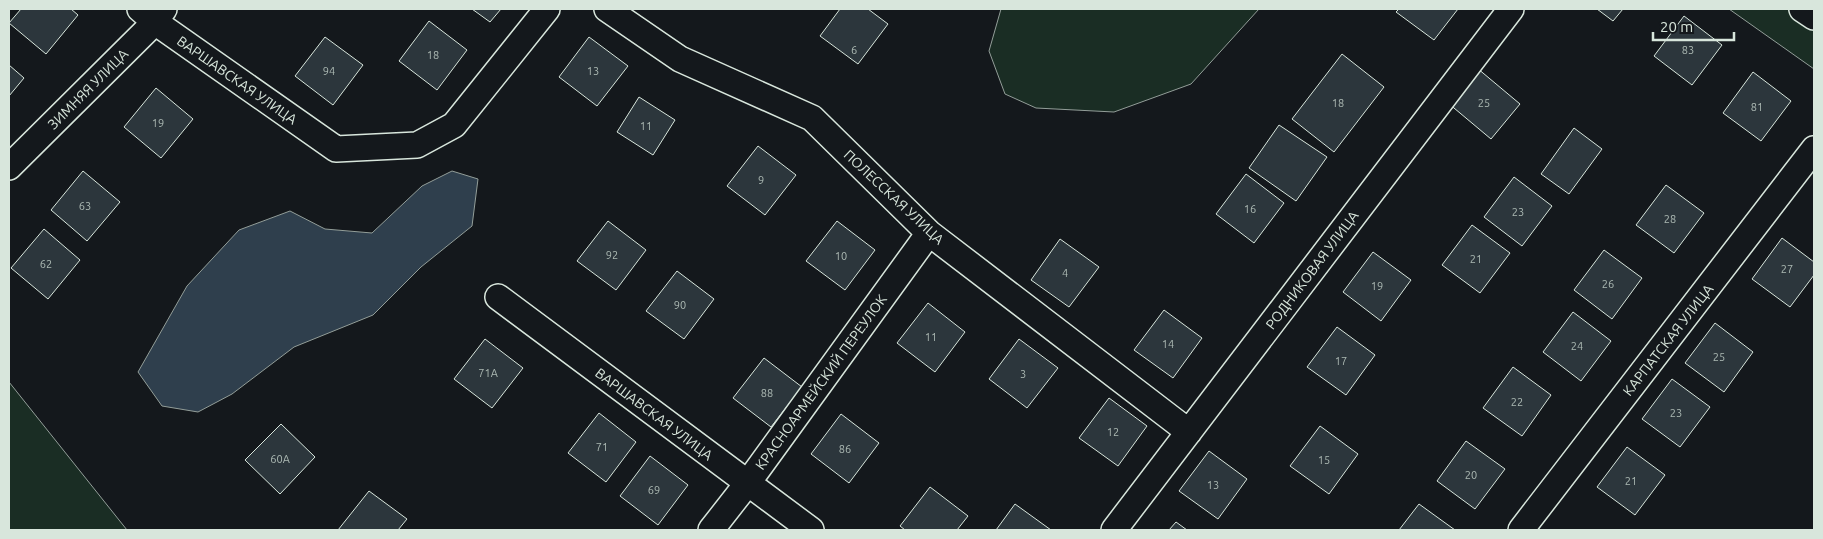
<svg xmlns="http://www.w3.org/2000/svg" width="1823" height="539" font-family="Ubuntu,sans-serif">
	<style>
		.green { fill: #1a2d24; stroke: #939e99 }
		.water { fill: #2f3f4d; stroke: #939e99 }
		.building { fill: #2c363c; stroke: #d8e6dc }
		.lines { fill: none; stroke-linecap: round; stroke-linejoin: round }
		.street-casing { stroke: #d8e6dc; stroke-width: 28 }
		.street { stroke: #14181c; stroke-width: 25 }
		.labels { text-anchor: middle; stroke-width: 4; stroke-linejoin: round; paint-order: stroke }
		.number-label { font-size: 11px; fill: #adbab4 }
		.street-label { font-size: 14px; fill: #d8e6dc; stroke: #14181c }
	</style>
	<rect width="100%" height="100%" fill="#14181c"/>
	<path class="green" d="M1001 9H1259L1191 84 1114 112 1036 108 1005 94 989 51Z
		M1729 9H1799L1814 20V69Z
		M9 382 127 530H9Z"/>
	<path class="water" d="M452 171 478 179 472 226 421 267 373 315 294 347 232 394 198 412 162 406 138 372 187 286 239 230 290 211 325 229 372 233 422 186Z"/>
	<path class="building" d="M21 9H71L78 15 46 54 9 23Z
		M472 9H501L490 22Z
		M840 9H868L888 24 858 64 820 36Z
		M1399 9H1458L1434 40 1396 12Z
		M1597 9H1623L1613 21Z
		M1684 16 1722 45 1692 85 1654 56Z
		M429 21 467 50 437 90 399 61Z
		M325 37 363 65 333 105 295 76Z
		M589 37 628 66 597 106 559 77Z
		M1342 54 1384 87 1334 152 1292 119Z
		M9 65 24 78 9 96Z
		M1477 68 1520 104 1491 139 1448 103Z
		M1753 72 1791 101 1761 141 1723 113Z
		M156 88 193 119 161 158 124 127Z
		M639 97 675 120 653 155 617 132Z
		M1279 125 1327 157 1296 201 1249 168Z
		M1574 128 1602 149 1569 194 1541 174Z
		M758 146 796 175 765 215 727 186Z
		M83 171 120 202 87 241 51 210Z
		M1246 174 1284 203 1254 243 1216 214Z
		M1514 177 1552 206 1522 246 1484 217Z
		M1666 185 1704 213 1674 253 1636 225Z
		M608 221 646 250 616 290 577 261Z
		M837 221 875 250 845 290 806 261Z
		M1472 225 1510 253 1480 293 1442 265Z
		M44 229 80 260 48 299 11 268Z
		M1782 238 1814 262V275L1790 307 1752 279Z
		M1060 239 1099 267 1069 307 1031 280Z
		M1604 250 1642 278 1612 319 1574 290Z
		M1373 252 1411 280 1381 321 1343 292Z
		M677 271 714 299 684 339 646 311Z
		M928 303 965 332 935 372 897 343Z
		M1164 310 1202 338 1173 378 1134 350Z
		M1573 312 1611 341 1581 381 1543 352Z
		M1715 323 1753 352 1724 392 1685 363Z
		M1337 327 1375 355 1346 395 1307 367Z
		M485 339 523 368 492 408 454 379Z
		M1019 339 1058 368 1027 408 989 379Z
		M764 358 802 387 771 427 733 398Z
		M1513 367 1551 395 1522 436 1483 408Z
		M1672 379 1710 407 1680 447 1642 419Z
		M1109 398 1147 426 1118 466 1079 438Z
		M599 413 636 442 606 482 568 453Z
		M841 414 879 443 849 483 811 454Z
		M281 424 315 457 280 494 245 460Z
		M1320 426 1358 454 1329 494 1290 466Z
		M1466 441 1505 469 1475 509 1437 481Z
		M1627 447 1665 475 1635 515 1597 487Z
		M1209 451 1247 479 1218 519 1179 491Z
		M650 456 688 485 658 525 620 496Z
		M930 487 968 516 957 530H905L900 526Z
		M369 491 407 519 398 530H338Z
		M1015 504 1051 530H996Z
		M1419 504 1455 530H1399Z
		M1176 522 1187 530H1169Z"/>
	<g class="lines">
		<g class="street-casing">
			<path id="street" d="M140 9 155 22 336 149 417 145 454 125 547 9
				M607 9 680 59 812 118 929 233 1189 432
				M1802 9 1814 17
				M9 167 155 22 164 9
				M498 297 811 530
				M711 530 747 484 929 233
				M1114 530 1511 9
				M1521 530 1814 149"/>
		</g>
		<use href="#street" class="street"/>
	</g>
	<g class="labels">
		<g class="number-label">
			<text x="854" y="54">6</text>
			<text x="1688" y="54">83</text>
			<text x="433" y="59">18</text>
			<text x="329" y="75">94</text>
			<text x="593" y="75">13</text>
			<text x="1338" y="107">18</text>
			<text x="1484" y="107">25</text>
			<text x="1757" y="111">81</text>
			<text x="158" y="127">19</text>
			<text x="646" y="130">11</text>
			<text x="761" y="184">9</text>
			<text x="85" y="210">63</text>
			<text x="1250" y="213">16</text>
			<text x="1518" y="216">23</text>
			<text x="1670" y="223">28</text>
			<text x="612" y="259">92</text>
			<text x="841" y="260">10</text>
			<text x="1476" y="263">21</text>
			<text x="46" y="268">62</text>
			<text x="1787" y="273">27</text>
			<text x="1065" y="277">4</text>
			<text x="1608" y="288">26</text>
			<text x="1377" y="290">19</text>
			<text x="680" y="309">90</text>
			<text x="931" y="341">11</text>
			<text x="1168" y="348">14</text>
			<text x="1577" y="350">24</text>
			<text x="1719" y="361">25</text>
			<text x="1341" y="365">17</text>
			<text x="488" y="377">71А</text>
			<text x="1023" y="378">3</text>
			<text x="767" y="397">88</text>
			<text x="1517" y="406">22</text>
			<text x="1676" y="417">23</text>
			<text x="1113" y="436">12</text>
			<text x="602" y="451">71</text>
			<text x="845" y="453">86</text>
			<text x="280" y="463">60А</text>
			<text x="1324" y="464">15</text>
			<text x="1471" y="479">20</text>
			<text x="1631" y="485">21</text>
			<text x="1213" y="489">13</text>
			<text x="654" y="494">69</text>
		</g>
		<g class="street-label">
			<text transform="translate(237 80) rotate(35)" y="5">ВАРШАВСКАЯ УЛИЦА</text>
			<text transform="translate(88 89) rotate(-45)" y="5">ЗИМНЯЯ УЛИЦА</text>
			<text transform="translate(894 197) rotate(43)" y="5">ПОЛЕССКАЯ УЛИЦА</text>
			<text transform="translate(1312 270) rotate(-53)" y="5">РОДНИКОВАЯ УЛИЦА</text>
			<text transform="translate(1668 340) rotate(-52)" y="5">КАРПАТСКАЯ УЛИЦА</text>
			<text transform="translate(821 382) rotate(-54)" y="5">КРАСНОАРМЕЙСКИЙ ПЕРЕУЛОК</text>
			<text transform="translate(654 414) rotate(37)" y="5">ВАРШАВСКАЯ УЛИЦА</text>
		</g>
	</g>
	<rect width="1823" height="539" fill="none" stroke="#d8e6dc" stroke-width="20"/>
	<path d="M1653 32v8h81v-8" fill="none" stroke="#d8e6dc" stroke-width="2.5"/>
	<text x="1660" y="32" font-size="15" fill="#d8e6dc" stroke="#14181c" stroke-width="4" paint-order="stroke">20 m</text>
</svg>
